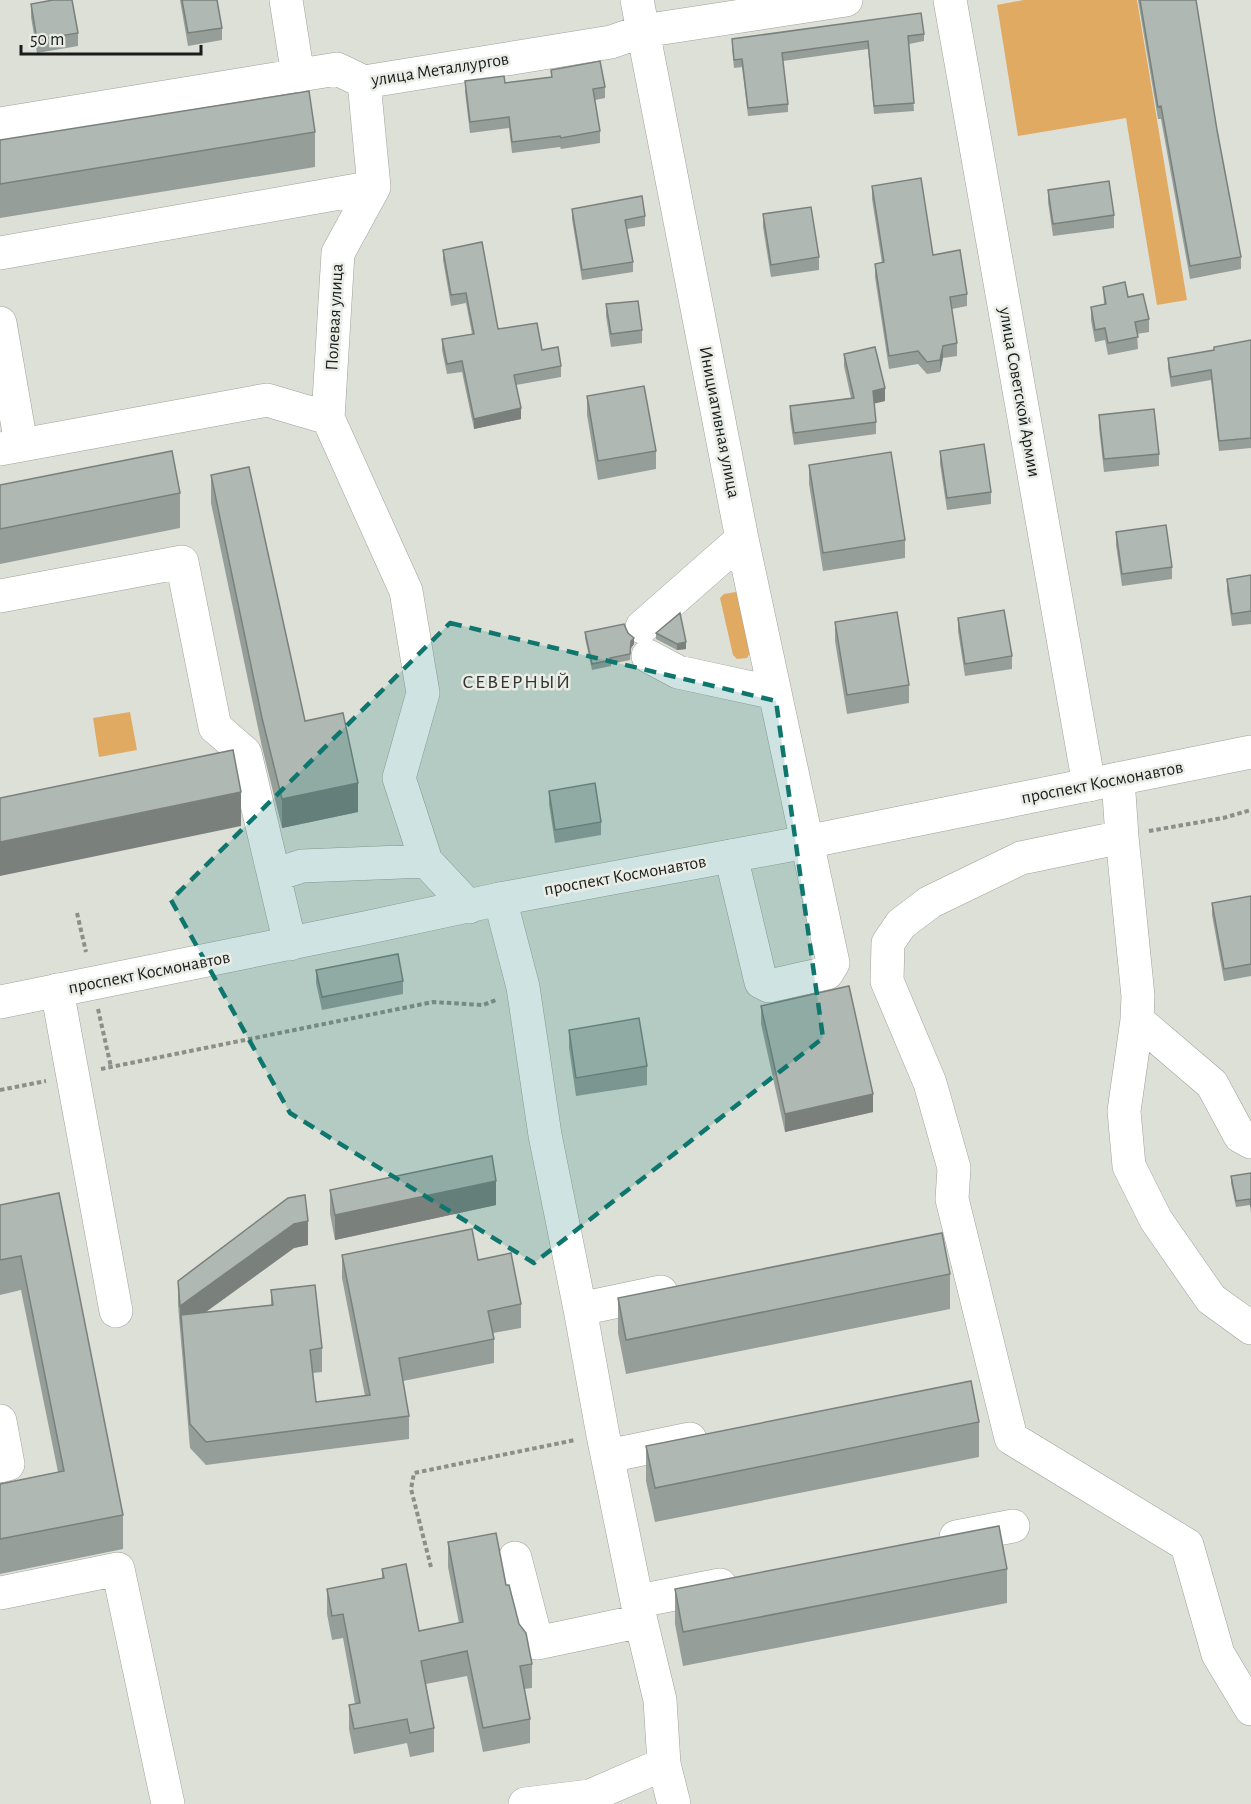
<svg xmlns="http://www.w3.org/2000/svg" width="1251" height="1804" font-family="'Alegreya Sans',sans-serif">
	<style>
		.green { fill: #e1aa62 }
		.lines { fill: none; stroke-linecap: round; stroke-linejoin: round }
		.minor-casing { stroke: #9ea299; stroke-width: 34 }
		.major-casing { stroke: #9ea299; stroke-width: 34 }
		.path { stroke: #8c8f89; stroke-width: 4; stroke-dasharray: 4.5 3; stroke-linecap: butt }
		.minor { stroke: #fff; stroke-width: 33 }
		.major { stroke: #fff; stroke-width: 33 }
		.wall { fill: #969e99 }
		.shaded-wall { fill: #7a817d }
		.building { fill: #afb8b2; stroke: #7a817d; stroke-width: 1.5 }
		.marked { fill: #0f766e; fill-opacity: 0.2; stroke: #0f766e; stroke-width: 4.5; stroke-dasharray: 12 8; stroke-linejoin: round }
		.labels { text-anchor: middle; stroke-width: 5; stroke-linejoin: round; paint-order: stroke }
		.street-label { font-size: 18px; fill: #1b1d1a; stroke: #e9ede5 }
		.neighbourhood-label { font-size: 20px; letter-spacing: 1.5px; fill: #343731; stroke: #e9ede5 }
	</style>
	<rect width="100%" height="100%" fill="#dce0d7"/>
	<path class="green" d="M1024 0H1137L1187 300 1157 305 1126 118 1018 136 997 5Z
		M736 592 741 598 750 653 747 658 737 659 733 655 720 598 724 594Z
		M130 712 137 750 99 757 93 718Z"/>
	<g class="lines">
		<g class="minor-casing">
			<path id="minor" d="M286 0 298 76
				M637 0 742 539 833 963 827 973 769 986 761 982 731 856
				M950 0 1089 785
				M364 82 374 187 338 253 328 418 406 591 423 693 399 778 426 861
				M0 124 337 69 364 82 611 42 643 31 846 0
				M0 253 374 187
				M0 323 21 444
				M0 449 267 400 328 418
				M0 596 182 562 215 727 245 753 290 944
				M642 627 742 539
				M648 656 678 672 775 693
				M1118 779 1122 837 1138 996 1137 1020 1124 1111 1129 1166 1156 1220 1211 1299 1251 1328
				M1122 837 1021 858 930 902 901 924 888 943 887 981 930 1083 954 1168 952 1199 1011 1438 1187 1545 1218 1654 1251 1709
				M274 875 302 866 426 861 469 907
				M500 899 523 987 545 1135 580 1309 603 1435 641 1621 660 1700 664 1764 674 1804
				M57 990 116 1311
				M1137 1020 1212 1084 1240 1136 1251 1142
				M580 1309 661 1292
				M0 1421 8 1464 0 1466
				M608 1456 690 1439
				M956 1537 1013 1526
				M515 1558 537 1643 641 1621
				M0 1593 118 1569 168 1804
				M639 1601 720 1585
				M525 1804 590 1796 664 1764"/>
		</g>
		<g class="major-casing">
			<path id="major" d="M0 1002 365 928 500 899 806 842 1251 752"/>
		</g>
		<path class="path" d="M1149 831 1223 818 1251 810
			M77 913 86 952
			M98 1009 111 1067
			M101 1069 433 1002 483 1005 496 1000
			M0 1090 46 1081
			M431 1567 411 1489 414 1473 575 1440"/>
		<use href="#minor" class="minor"/>
		<use href="#major" class="major"/>
	</g>
	<path class="wall" d="M180 0H217L222 28V40L188 46Z
		M1138 0H1196L1217 130 1241 257V269L1190 279 1161 119H1158Z
		M31 4 78 33V46L37 53 31 17Z
		M924 34V41L909 44 914 111 874 114 868 49 783 61 788 104V112L748 116 742 67 734 68 732 47V39Z
		M551 70 605 87V98L595 100 600 131V143L561 149 560 147 512 153 509 128 470 133 465 92V81L505 83 551 77Z
		M315 132V167L0 218V140Z
		M872 186 967 294V306L952 309 957 343V356L943 358 940 372 927 374 918 364 889 369 875 277V264L882 263 872 199Z
		M1048 190 1114 215V228L1053 236 1048 202Z
		M572 209 645 216V226L627 229 633 262V272L582 280 572 219Z
		M763 214 819 257V270L771 277 763 227Z
		M443 250 498 329 542 350 561 366V377L516 385 521 419 474 429 462 372 447 374 442 350V339L472 334 466 303 451 306 443 260Z
		M1103 287 1128 297 1149 319V332L1137 334 1138 349 1108 355 1105 340 1095 342 1091 320V307L1104 304Z
		M606 304 642 330V343L611 347 606 316Z
		M1251 340V448L1219 451 1211 380 1171 387 1168 368V358L1214 350Z
		M844 354 885 401 874 403 876 422V434L794 445 790 419V406L851 398 844 366Z
		M587 396 656 451V469L598 480 587 415Z
		M1099 415 1159 454V466L1104 472 1099 428Z
		M940 451 991 492V504L947 510 940 464Z
		M809 465 905 540V558L823 571 809 484Z
		M211 475 305 721 358 812 282 828 262 747 211 503Z
		M0 485 180 493V528L0 564Z
		M1116 532 1172 567V579L1122 586 1116 545Z
		M1251 575V624L1232 626 1227 591V579Z
		M958 618 1012 656V669L965 676 958 631Z
		M835 622 909 685V703L847 714 835 641Z
		M585 632 628 633 634 644 631 648 630 660 611 664V666L592 670 585 638Z
		M656 633 686 649 677 650 656 639Z
		M549 791 601 822V835L555 843 549 804Z
		M1251 896V976L1224 981 1212 915V903Z
		M316 970 403 981V994L322 1010 316 983Z
		M761 1006 873 1112 785 1132 761 1024Z
		M569 1030 647 1066V1085L576 1096 569 1048Z
		M1251 1173V1213L1250 1205 1236 1207 1231 1183V1176Z
		M330 1190 496 1205 335 1240 330 1214Z
		M59 1193 123 1515V1549L0 1574V1484L58 1472 21 1290 0 1295V1205Z
		M288 1198 308 1245 294 1248 206 1312 271 1305V1290L322 1348V1372L313 1373 316 1402 365 1396 342 1278V1255L478 1260 521 1304V1328L493 1333 494 1339V1363L403 1381 409 1416V1439L206 1465 190 1448 178 1305V1281Z
		M950 1274V1309L626 1374 618 1333V1298Z
		M979 1422V1457L655 1522 646 1481V1446Z
		M448 1542 506 1585 532 1664V1688L524 1689 530 1719V1743L483 1752 467 1676 426 1684 434 1728V1752L410 1757 407 1743 354 1754 349 1729V1705L355 1704 343 1638 332 1640 327 1614V1589L382 1578V1569L419 1631 459 1623 448 1567Z
		M1007 1569V1603L683 1666 675 1624V1589Z"/>
	<path class="shaded-wall" d="M943 346V358L940 372V360Z
		M885 388V401L873 404V391Z
		M521 408V419L474 429V419Z
		M634 638V644L631 648 630 660 631 641Z
		M686 642V649L677 650V644Z
		M358 783V812L282 828V799Z
		M241 792V826L0 876V842Z
		M873 1094V1112L785 1132V1114Z
		M496 1181V1205L335 1240V1215Z
		M308 1221V1245L294 1248 182 1329 181 1315 180 1331V1306L294 1224Z"/>
	<path class="building" d="M53 0H72L78 33 37 40 31 4Z
		M182 0H217L222 28 188 33Z
		M1140 0H1196L1217 130 1241 257 1190 266 1161 106 1158 107Z
		M921 13 924 34 908 36 914 103 874 106 868 41 782 53 788 104 748 108 742 59 734 60 732 39Z
		M600 61 605 87 593 89 600 131 561 138 560 136 512 142 509 117 470 122 465 81 504 76 505 83 552 77 551 70Z
		M309 91 315 132 0 184V140Z
		M921 178 933 255 960 250 967 294 950 297 957 343 943 346 940 360 927 362 918 351 889 356 875 264 884 262 872 186Z
		M1109 181 1114 215 1053 224 1048 190Z
		M642 196 645 216 625 220 633 262 582 270 572 209Z
		M811 207 819 257 771 265 763 214Z
		M482 242 498 329 537 323 542 350 558 347 561 366 514 375 521 408 474 419 462 361 447 364 442 339 474 334 466 293 451 295 443 250Z
		M1125 282 1128 297 1143 294 1149 319 1135 322 1138 337 1108 343 1105 328 1095 330 1091 307 1106 304 1103 287Z
		M638 301 642 330 611 334 606 304Z
		M1251 340V438L1219 441 1211 370 1171 377 1168 358 1214 350V347Z
		M875 347 885 388 873 391 876 422 794 433 790 406 854 398 844 354Z
		M644 386 656 451 598 461 587 396Z
		M1154 409 1159 454 1104 459 1099 415Z
		M984 444 991 492 947 498 940 451Z
		M172 451 180 493 0 529V485Z
		M891 452 905 540 823 553 809 465Z
		M249 467 305 721 343 713 358 783 282 799 262 718 211 475Z
		M1166 525 1172 567 1122 574 1116 532Z
		M1251 575V611L1232 614 1227 579Z
		M1004 610 1012 656 965 664 958 618Z
		M897 612 909 685 847 695 835 622Z
		M680 613 686 642 677 644 656 633Z
		M624 624 628 633 634 638 631 641 630 654 610 658 611 660 592 664 585 632Z
		M233 750 241 792 0 842V798Z
		M595 783 601 822 555 830 549 791Z
		M1251 896V964L1224 969 1212 903Z
		M398 954 403 981 322 997 316 970Z
		M849 986 873 1094 785 1114 761 1006Z
		M639 1018 647 1066 576 1078 569 1030Z
		M492 1156 496 1181 335 1215 330 1190Z
		M1251 1173V1207L1250 1199 1236 1201 1231 1176Z
		M59 1193 123 1515 0 1539V1484L64 1471 21 1256 0 1260V1205Z
		M305 1195 308 1221 294 1224 180 1306 178 1281 288 1198Z
		M472 1229 478 1260 511 1253 521 1304 488 1311 494 1339 399 1358 409 1416 206 1442 190 1424 181 1315 273 1305 271 1290 315 1285 322 1348 310 1350 316 1402 370 1395 342 1255Z
		M942 1233 950 1274 626 1340 618 1298Z
		M971 1381 979 1422 655 1488 646 1446Z
		M999 1526 1007 1569 683 1632 675 1589Z
		M496 1533 506 1585H509L519 1624 526 1633 532 1664 520 1666 530 1719 483 1728 467 1651 421 1661 434 1728 410 1733 407 1719 354 1729 349 1705 360 1703 343 1614 332 1616 327 1589 384 1578 382 1569 406 1564 419 1631 463 1622 448 1542Z"/>
	<path class="marked" d="M450 623 776 701 823 1038 534 1263 290 1113 171 900Z"/>
	<g class="labels">
		<g class="street-label">
			<text transform="translate(440 69) rotate(-9)" y="6">улица Металлургов</text>
			<text transform="translate(334 317) rotate(-87)" y="6">Полевая улица</text>
			<text transform="translate(1020 392) rotate(80)" y="6">улица Советской Армии</text>
			<text transform="translate(720 422) rotate(79)" y="6">Инициативная улица</text>
			<text transform="translate(1102 782) rotate(-11)" y="6">проспект Космонавтов</text>
			<text transform="translate(625 875) rotate(-10)" y="6">проспект Космонавтов</text>
			<text transform="translate(149 972) rotate(-11)" y="6">проспект Космонавтов</text>
		</g>
		<g class="neighbourhood-label">
			<text x="517" y="688">СЕВЕРНЫЙ</text>
		</g>
	</g>
	<path d="M21 45v9h180v-9" fill="none" stroke="#1b1d1a" stroke-width="3"/>
	<text x="30" y="45" font-size="18" fill="#1b1d1a" stroke="#e9ede5" stroke-width="4.5" paint-order="stroke">50 m</text>
</svg>
